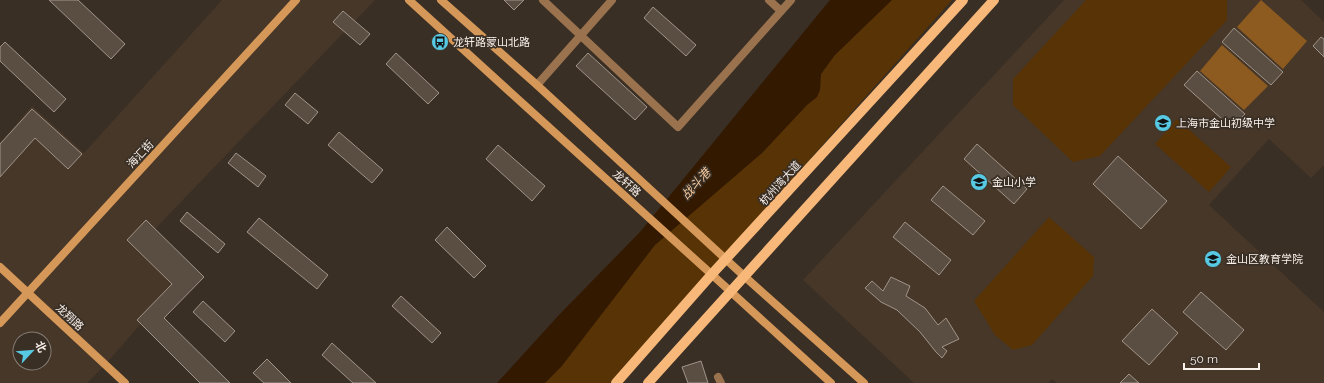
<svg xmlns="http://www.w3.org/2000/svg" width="1324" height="383" font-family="Raleway,'Noto Sans SC',sans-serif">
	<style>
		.built { fill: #463728; fill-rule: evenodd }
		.green { fill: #573306 }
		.forest { fill: #8d5a1f }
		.water { fill: #331900 }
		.building { fill: #5a4e43; stroke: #a19488 }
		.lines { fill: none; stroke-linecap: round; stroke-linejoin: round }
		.street { stroke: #9a734e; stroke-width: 8 }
		.secondary { stroke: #d59859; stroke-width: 8 }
		.primary { stroke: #f7b87a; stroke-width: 10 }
		.labels { text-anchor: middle; stroke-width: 3.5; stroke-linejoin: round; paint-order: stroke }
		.poi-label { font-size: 11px; fill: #f8f1eb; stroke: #3a2f25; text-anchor: start }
		.street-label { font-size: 11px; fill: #f8f1eb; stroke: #3a2f25 }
		.water-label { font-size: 12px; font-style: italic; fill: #f7ca9e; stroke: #3a2f25 }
	</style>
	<rect width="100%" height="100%" fill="#3a2f25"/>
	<path class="built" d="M222 0H375L155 229 192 265 105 365 87 383H0V143L32 106 84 153ZM20 339H44V363H20Z
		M1064 0H1301L1324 22V165L1311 178 1269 139 1209 205 1324 312V383H1057L1052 379 1048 383H914L803 280Z"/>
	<path class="green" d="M887 0H952L610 383H540L653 241Z
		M1086 0H1227V20L1100 156 1073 162 1013 105V79Z
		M1177 119 1231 167 1209 192 1155 144Z
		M1049 217 1094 257 1093 276 1032 345 1013 350 995 335 974 301Z"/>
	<path class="forest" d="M1261 0 1307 41 1283 69 1237 27Z
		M1222 45 1268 86 1244 110 1200 71Z"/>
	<path class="water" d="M830 0H892L835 55 821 74 820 90 817 97 807 105 762 153 655 245 561 367 545 383H497L558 316 640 232Z"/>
	<path class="building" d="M49 0H78L125 44 111 59Z
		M504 0H524L514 10Z
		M653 7 696 45 686 56 644 18Z
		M343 11 370 34 360 45 333 22Z
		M1234 28 1283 72 1271 85 1222 42Z
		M1321 37 1324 39V57L1313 46Z
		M5 42 66 99 54 112 0 61V47Z
		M396 53 439 93 428 104 386 64Z
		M588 53 647 107 635 120 576 66Z
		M1197 71 1245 114 1232 128 1184 85Z
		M295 93 318 112 308 124 285 105Z
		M32 109 82 154 68 169 35 138 0 177V144Z
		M339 132 383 170 372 183 328 145Z
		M977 144 1027 189 1014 204 964 159Z
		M498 145 545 186 532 201 486 159Z
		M236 153 266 176 258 187 228 163Z
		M1118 156 1167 201 1141 229 1093 184Z
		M943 186 985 221 973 235 931 200Z
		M187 212 225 244 218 253 180 221Z
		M259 218 328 275 317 289 247 232Z
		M146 220 204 277 164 318 230 383H200L137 320 172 284 127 240Z
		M905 222 951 260 939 275 893 237Z
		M447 227 486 266 474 278 435 240Z
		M891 277 910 286 906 296 925 308 938 325 946 318 959 339 942 347 947 351 942 358 936 352 920 332 897 310 881 302 865 288 872 281 883 291Z
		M1201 292 1244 330 1226 350 1183 312Z
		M401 296 441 333 432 343 392 306Z
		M203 301 235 331 225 342 193 312Z
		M1152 309 1178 333 1149 365 1122 341Z
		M332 343 376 383H353L322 355Z
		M267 359 291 383H264L253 373Z
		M701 361 708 383H688L682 367Z
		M1129 374 1139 383H1120Z"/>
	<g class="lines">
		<path class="street" d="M543 0 678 127 791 0
			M769 0 781 11
			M537 85 612 0
			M718 377 721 383"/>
		<path class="secondary" d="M409 0 521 102 730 291 831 383
			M441 0 537 85 744 276 864 383
			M0 267 125 383
			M0 323 296 0"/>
		<path class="primary" d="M616 383 712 274 963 0
			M648 383 994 0"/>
	</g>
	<defs>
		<g id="bus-disc" transform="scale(0.9)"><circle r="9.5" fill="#57c9e3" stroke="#3a2f25"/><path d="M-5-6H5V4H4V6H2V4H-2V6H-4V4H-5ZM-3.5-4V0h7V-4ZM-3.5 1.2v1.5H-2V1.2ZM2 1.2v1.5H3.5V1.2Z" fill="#111"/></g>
		<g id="school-disc" transform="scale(0.9)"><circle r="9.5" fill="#57c9e3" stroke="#3a2f25"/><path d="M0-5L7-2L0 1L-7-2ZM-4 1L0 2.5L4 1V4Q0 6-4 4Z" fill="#111"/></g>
		<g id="university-disc" transform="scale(0.9)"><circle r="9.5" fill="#57c9e3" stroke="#3a2f25"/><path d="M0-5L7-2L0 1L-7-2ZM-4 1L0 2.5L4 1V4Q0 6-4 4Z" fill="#111"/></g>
	</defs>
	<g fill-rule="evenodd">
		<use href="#bus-disc" x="440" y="42"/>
		<use href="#school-disc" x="1163" y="123"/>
		<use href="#school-disc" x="979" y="182"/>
		<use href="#university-disc" x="1213" y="259"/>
	</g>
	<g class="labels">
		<g class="poi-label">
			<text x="453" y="46">龙轩路蒙山北路</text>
			<text x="1176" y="127">上海市金山初级中学</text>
			<text x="992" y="186">金山小学</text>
			<text x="1226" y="263">金山区教育学院</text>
		</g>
		<g class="street-label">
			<text transform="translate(140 154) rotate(-47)" y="4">海汇街</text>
			<text transform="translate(627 183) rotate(42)" y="4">龙轩路</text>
			<text transform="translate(780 183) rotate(-48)" y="4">杭州湾大道</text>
			<text transform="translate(70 317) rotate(43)" y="4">龙翔路</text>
		</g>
		<g class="water-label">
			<text transform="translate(696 184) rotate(-47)" y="4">战斗港</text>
		</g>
	</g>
	<g transform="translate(32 351) rotate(64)"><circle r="19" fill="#3a2f25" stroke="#867d74"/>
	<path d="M0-3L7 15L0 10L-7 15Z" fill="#57c9e3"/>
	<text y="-6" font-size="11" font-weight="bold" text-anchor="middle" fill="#f8f1eb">北</text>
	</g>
	<path d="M1184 363v6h75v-6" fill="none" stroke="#f8f1eb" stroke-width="2"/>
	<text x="1190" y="363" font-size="12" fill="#f8f1eb" stroke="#3a2f25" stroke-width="3" paint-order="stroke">50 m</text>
</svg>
